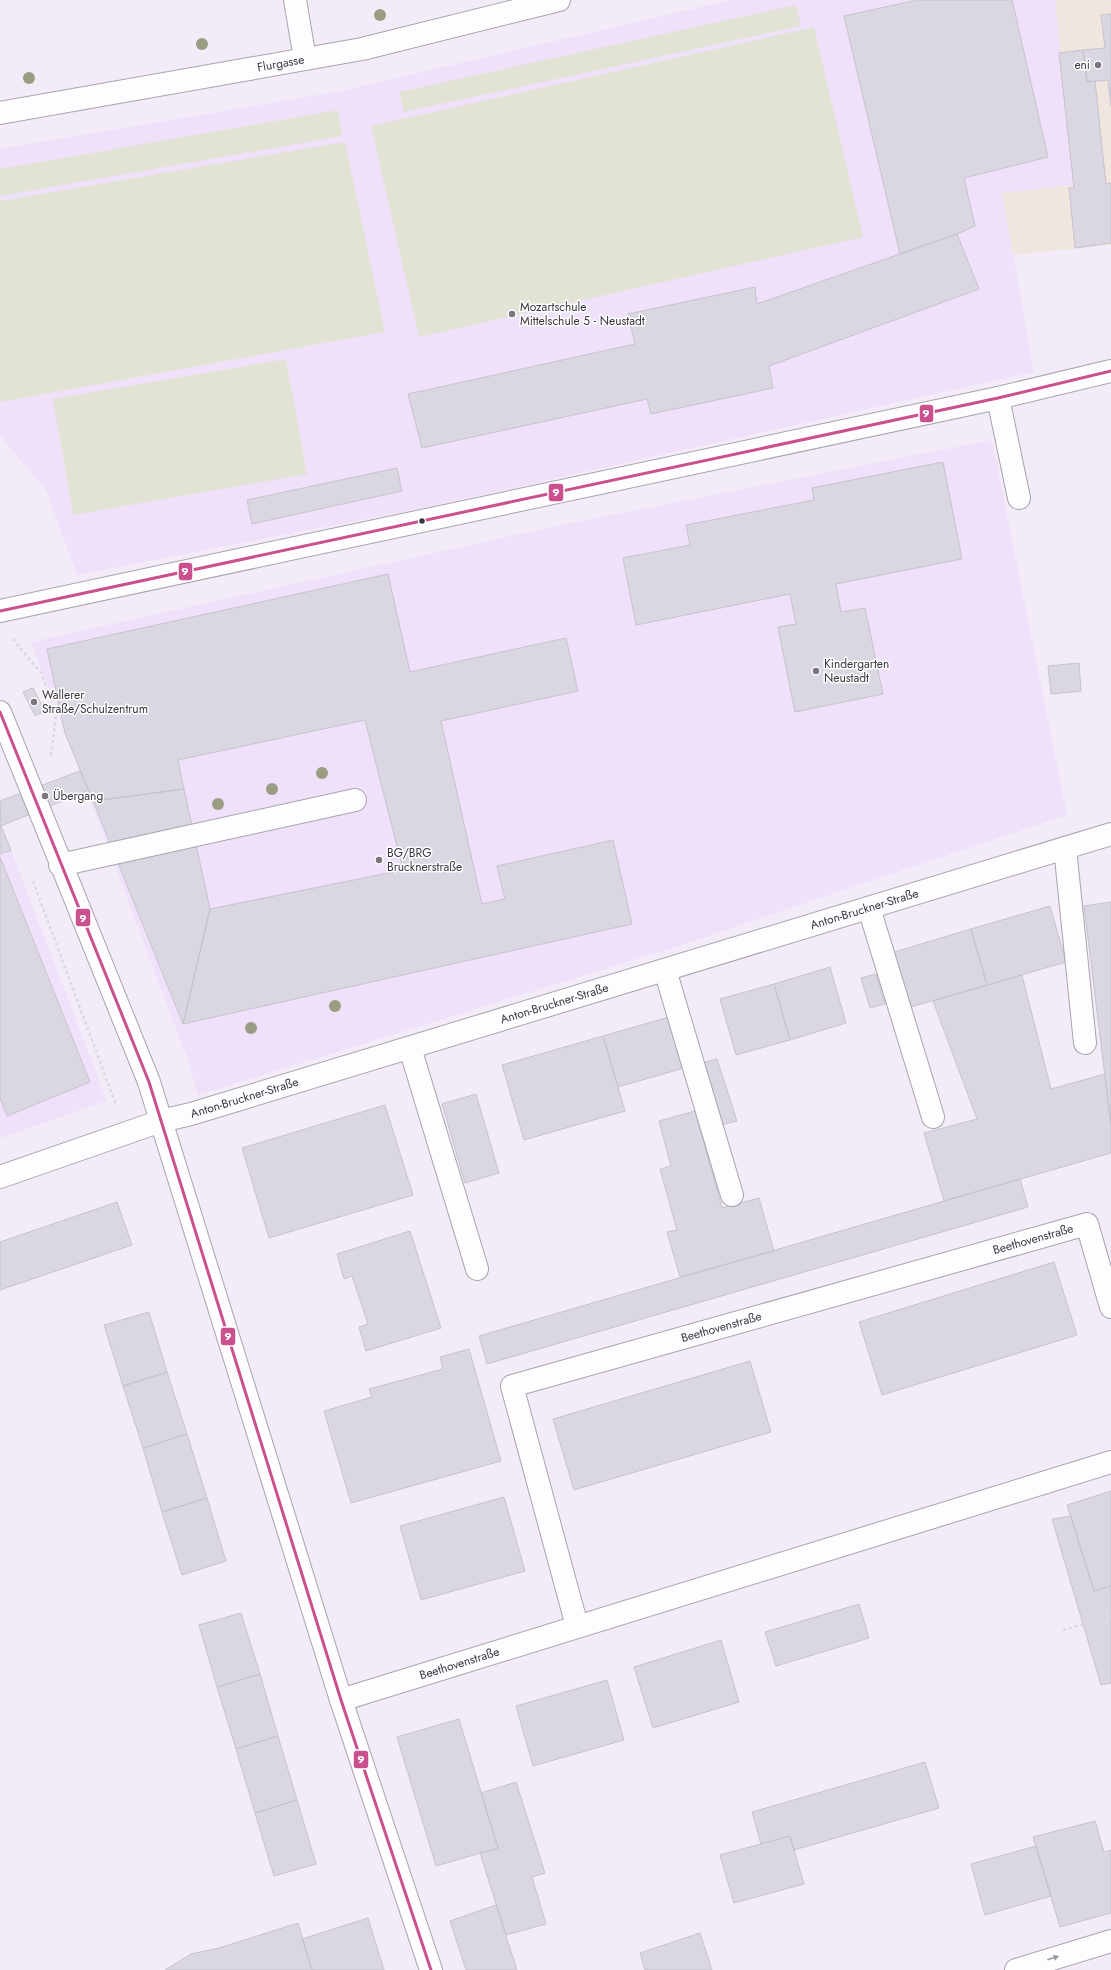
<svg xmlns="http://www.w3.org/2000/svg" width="1111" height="1970" font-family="Jost,sans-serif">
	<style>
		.commercial { fill: #f0e6e0 }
		.built { fill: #efe1f9 }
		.green { fill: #e2e3d5 }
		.building { fill: #dad6e2; stroke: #c7c3cd }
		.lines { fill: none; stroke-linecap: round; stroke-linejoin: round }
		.minor-casing { stroke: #a9a3ad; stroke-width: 24 }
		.path { stroke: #dbd8dd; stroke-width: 2.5; stroke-dasharray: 3 3; stroke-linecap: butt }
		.minor { stroke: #fdfcfe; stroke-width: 22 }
		.bus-1-casing { stroke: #fff; stroke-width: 6 }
		.bus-1 { stroke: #ca508e; stroke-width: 3 }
		.tree { fill: #9b9d82 }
		.oneway { fill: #9c989f }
		.poi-dot { fill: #7c7580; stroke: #fff; stroke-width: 1.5 }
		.bus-dot { fill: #3c3540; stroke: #fff; stroke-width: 1.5 }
		.labels { text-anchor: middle; stroke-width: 3; stroke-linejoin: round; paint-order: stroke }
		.street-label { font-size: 12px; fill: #3c3540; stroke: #fff }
		.poi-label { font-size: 12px; fill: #3c3540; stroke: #fff; text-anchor: start }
		.line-badge { stroke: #fff; stroke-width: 1.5 }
		.badge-label { font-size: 11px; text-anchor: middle; font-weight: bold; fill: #fff }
	</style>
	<rect width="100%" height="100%" fill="#f3ecf8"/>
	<path class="commercial" d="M1055 0H1111V245L1013 255 1002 193 1075 185Z"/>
	<path class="built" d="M731 0H1055L1075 185 1002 193 1034 372 423 508 77 575 46 490 0 436V149L341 91Z
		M992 440 1067 815 669 949 198 1095 188 1061 31 642 556 526Z
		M0 821 107 1101 0 1138Z"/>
	<path class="green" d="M796 5 801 26 404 112 399 92Z
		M814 27 863 237 419 337 371 126Z
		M338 110 342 136 0 196V169Z
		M345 142 385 332 0 402V201Z
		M286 359 307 474 73 515 53 399Z"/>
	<path class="building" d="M917 0H1012L1048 157 964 178 975 226 957 234 900 254 844 16Z
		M1111 14V106L1108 80 1087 82 1083 50 1105 48 1101 15Z
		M1083 50 1087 82 1095 81 1106 184 1111 183V243L1075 248 1069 188H1074L1059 53Z
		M957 234 979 289 769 366 773 388 651 414 647 399 422 448 408 394 635 344 628 314 755 287 757 304Z
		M943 462 962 559 836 584 841 612 865 608 883 694 795 712 778 627 796 624 790 594 636 625 623 558 690 545 686 525 814 500 812 488Z
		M397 468 402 491 252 524 247 500Z
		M388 574 410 672 566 638 578 691 441 721 482 904 505 899 497 866 613 840 632 924 183 1024 210 909 403 870 365 720 178 760 184 789 93 801 65 733 47 649Z
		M1079 663 1081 691 1051 694 1048 666Z
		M33 688 45 711 35 716 23 692Z
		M80 771 89 790 1 826 0 801Z
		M184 789 210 909 183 1024 93 801Z
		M0 824 11 850 0 854Z
		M0 857 90 1082 7 1116 0 1098Z
		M1111 902V1125L1084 906Z
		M1050 906 1066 962 987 985 971 929Z
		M971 929 987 985 907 1008 891 953Z
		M830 967 846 1023 790 1040 774 984Z
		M876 974 885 1004 870 1008 861 978Z
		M1022 975 1051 1089 1105 1074 1111 1125V1153L944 1201 924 1133 977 1119 933 1001Z
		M774 984 790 1040 736 1055 720 999Z
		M669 1017 684 1068 618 1087 603 1036Z
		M603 1036 625 1111 524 1140 502 1065Z
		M717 1059 737 1121 721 1125 702 1063Z
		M476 1094 499 1173 465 1183 442 1104Z
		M385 1105 413 1195 269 1238 242 1148Z
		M695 1111 722 1208 759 1198 774 1251 680 1277 667 1232 677 1230 660 1169 671 1166 659 1121Z
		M1020 1179 1028 1207 487 1364 479 1336Z
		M117 1202 132 1245 0 1290V1242Z
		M410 1231 441 1328 366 1351 359 1327 368 1324 352 1276 344 1279 337 1254Z
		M1054 1262 1077 1335 882 1395 859 1322Z
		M149 1312 167 1372 123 1386 104 1325Z
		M469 1349 501 1461 351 1503 324 1411 372 1397 369 1389 443 1369 440 1357Z
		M750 1361 771 1432 574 1490 553 1419Z
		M167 1372 187 1434 143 1448 123 1386Z
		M187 1434 207 1498 162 1512 143 1448Z
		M1111 1491V1586L1094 1591 1067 1505Z
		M504 1497 525 1571 421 1600 400 1526Z
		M207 1498 226 1561 182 1575 162 1512Z
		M1071 1516 1094 1591 1111 1586V1683L1101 1685 1052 1519Z
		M859 1604 869 1638 776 1666 765 1632Z
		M241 1613 260 1674 217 1687 199 1625Z
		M721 1640 739 1702 653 1728 634 1667Z
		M260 1674 278 1736 236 1749 217 1687Z
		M607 1680 624 1740 533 1766 516 1706Z
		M459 1719 498 1848 436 1866 397 1737Z
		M278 1736 297 1800 255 1813 236 1749Z
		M925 1762 939 1808 794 1850 790 1836 761 1844 752 1812Z
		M516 1782 545 1873 532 1877 546 1924 506 1935 480 1853 498 1848 481 1793Z
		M297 1800 316 1864 274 1876 255 1813Z
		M1095 1821 1104 1852 1111 1850V1913L1060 1927 1033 1837Z
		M790 1836 804 1884 734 1903 720 1855Z
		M1036 1846 1051 1896 985 1915 971 1864Z
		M496 1905 517 1970H466L450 1921Z
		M368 1918 384 1970H312L302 1939Z
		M298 1923 312 1970H165L191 1954 219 1948Z
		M700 1933 712 1970H645L640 1953Z"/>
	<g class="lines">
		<g class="minor-casing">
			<g id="minor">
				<path d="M295 0 305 59"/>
				<path id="s1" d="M0 113 362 49 559 0"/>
				<path d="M998 398 1019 498"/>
				<path d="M0 611 998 398 1111 371"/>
				<path d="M0 712 149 1082 341 1700 431 1970"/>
				<path d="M1065 848 1085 1043"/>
				<path d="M60 865 355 800"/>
				<path d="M869 908 933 1117"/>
				<path d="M665 970 732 1195"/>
				<path d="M410 1048 477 1269"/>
				<path id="s2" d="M0 1177 161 1121 191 1114 1111 834"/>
				<path id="s3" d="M577 1626 512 1386 1087 1224 1111 1307"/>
				<path id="s4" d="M341 1700 1111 1462"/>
				<path d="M1016 1970 1111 1941"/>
			</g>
		</g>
		<path class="path" d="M13 639 41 673 56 715 51 755
			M33 881 116 1105
			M1063 1630 1111 1616"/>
		<use href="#minor" class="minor"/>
		<g class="bus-1-casing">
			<path id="bus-1" d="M0 611 998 398 1111 371
				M0 712 149 1082 341 1700 431 1970"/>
		</g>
		<use href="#bus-1" class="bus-1"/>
	</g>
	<g class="tree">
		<circle cx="380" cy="15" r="6"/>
		<circle cx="202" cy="44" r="6"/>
		<circle cx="29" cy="78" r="6"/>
		<circle cx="322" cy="773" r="6"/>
		<circle cx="272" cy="789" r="6"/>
		<circle cx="218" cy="804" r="6"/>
		<circle cx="335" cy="1006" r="6"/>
		<circle cx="251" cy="1028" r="6"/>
	</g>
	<defs><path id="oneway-solid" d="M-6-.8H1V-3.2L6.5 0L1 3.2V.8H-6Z"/></defs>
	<use class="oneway" href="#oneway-solid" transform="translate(1053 1958) rotate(-17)"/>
	<g class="poi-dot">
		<circle cx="1098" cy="65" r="4"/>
		<circle cx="512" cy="314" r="4"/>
		<circle cx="816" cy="671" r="4"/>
		<circle cx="34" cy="702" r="4"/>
		<circle cx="45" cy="796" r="4"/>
		<circle cx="379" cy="860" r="4"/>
	</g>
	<circle class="bus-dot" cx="422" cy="521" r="3.5"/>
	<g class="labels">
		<g class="street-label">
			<text dy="4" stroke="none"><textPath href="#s1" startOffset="285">Flurgasse</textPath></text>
			<text dy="4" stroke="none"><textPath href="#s2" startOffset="905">Anton-Bruckner-Straße</textPath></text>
			<text dy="4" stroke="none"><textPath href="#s2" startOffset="581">Anton-Bruckner-Straße</textPath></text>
			<text dy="4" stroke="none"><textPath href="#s2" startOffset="257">Anton-Bruckner-Straße</textPath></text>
			<text dy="4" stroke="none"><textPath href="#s3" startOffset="790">Beethovenstraße</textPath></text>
			<text dy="4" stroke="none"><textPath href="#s3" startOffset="466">Beethovenstraße</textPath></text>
			<text dy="4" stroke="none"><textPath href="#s4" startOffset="124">Beethovenstraße</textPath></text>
		</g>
		<g class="poi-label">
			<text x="1090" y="69" text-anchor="end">eni</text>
			<text x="520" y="311">Mozartschule<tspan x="520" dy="14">Mittelschule 5 - Neustadt</tspan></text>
			<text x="824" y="668">Kindergarten<tspan x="824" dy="14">Neustadt</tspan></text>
			<text x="42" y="699">Wallerer<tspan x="42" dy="14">Straße/Schulzentrum</tspan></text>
			<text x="53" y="800">Übergang</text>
			<text x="387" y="857">BG/BRG<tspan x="387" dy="14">Brucknerstraße</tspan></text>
		</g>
	</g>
	<g class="line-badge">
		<rect x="919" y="404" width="15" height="19" rx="4" fill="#ca508e"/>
		<rect x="548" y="483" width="16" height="19" rx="4" fill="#ca508e"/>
		<rect x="178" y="562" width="15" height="19" rx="4" fill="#ca508e"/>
		<rect x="75" y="908" width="16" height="19" rx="4" fill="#ca508e"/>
		<rect x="220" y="1327" width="16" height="19" rx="4" fill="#ca508e"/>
		<rect x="353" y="1750" width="16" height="19" rx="4" fill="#ca508e"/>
	</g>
	<g class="badge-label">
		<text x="926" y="417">9</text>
		<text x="556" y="496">9</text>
		<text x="185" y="575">9</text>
		<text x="83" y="922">9</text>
		<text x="228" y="1340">9</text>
		<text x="361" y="1763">9</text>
	</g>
</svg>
